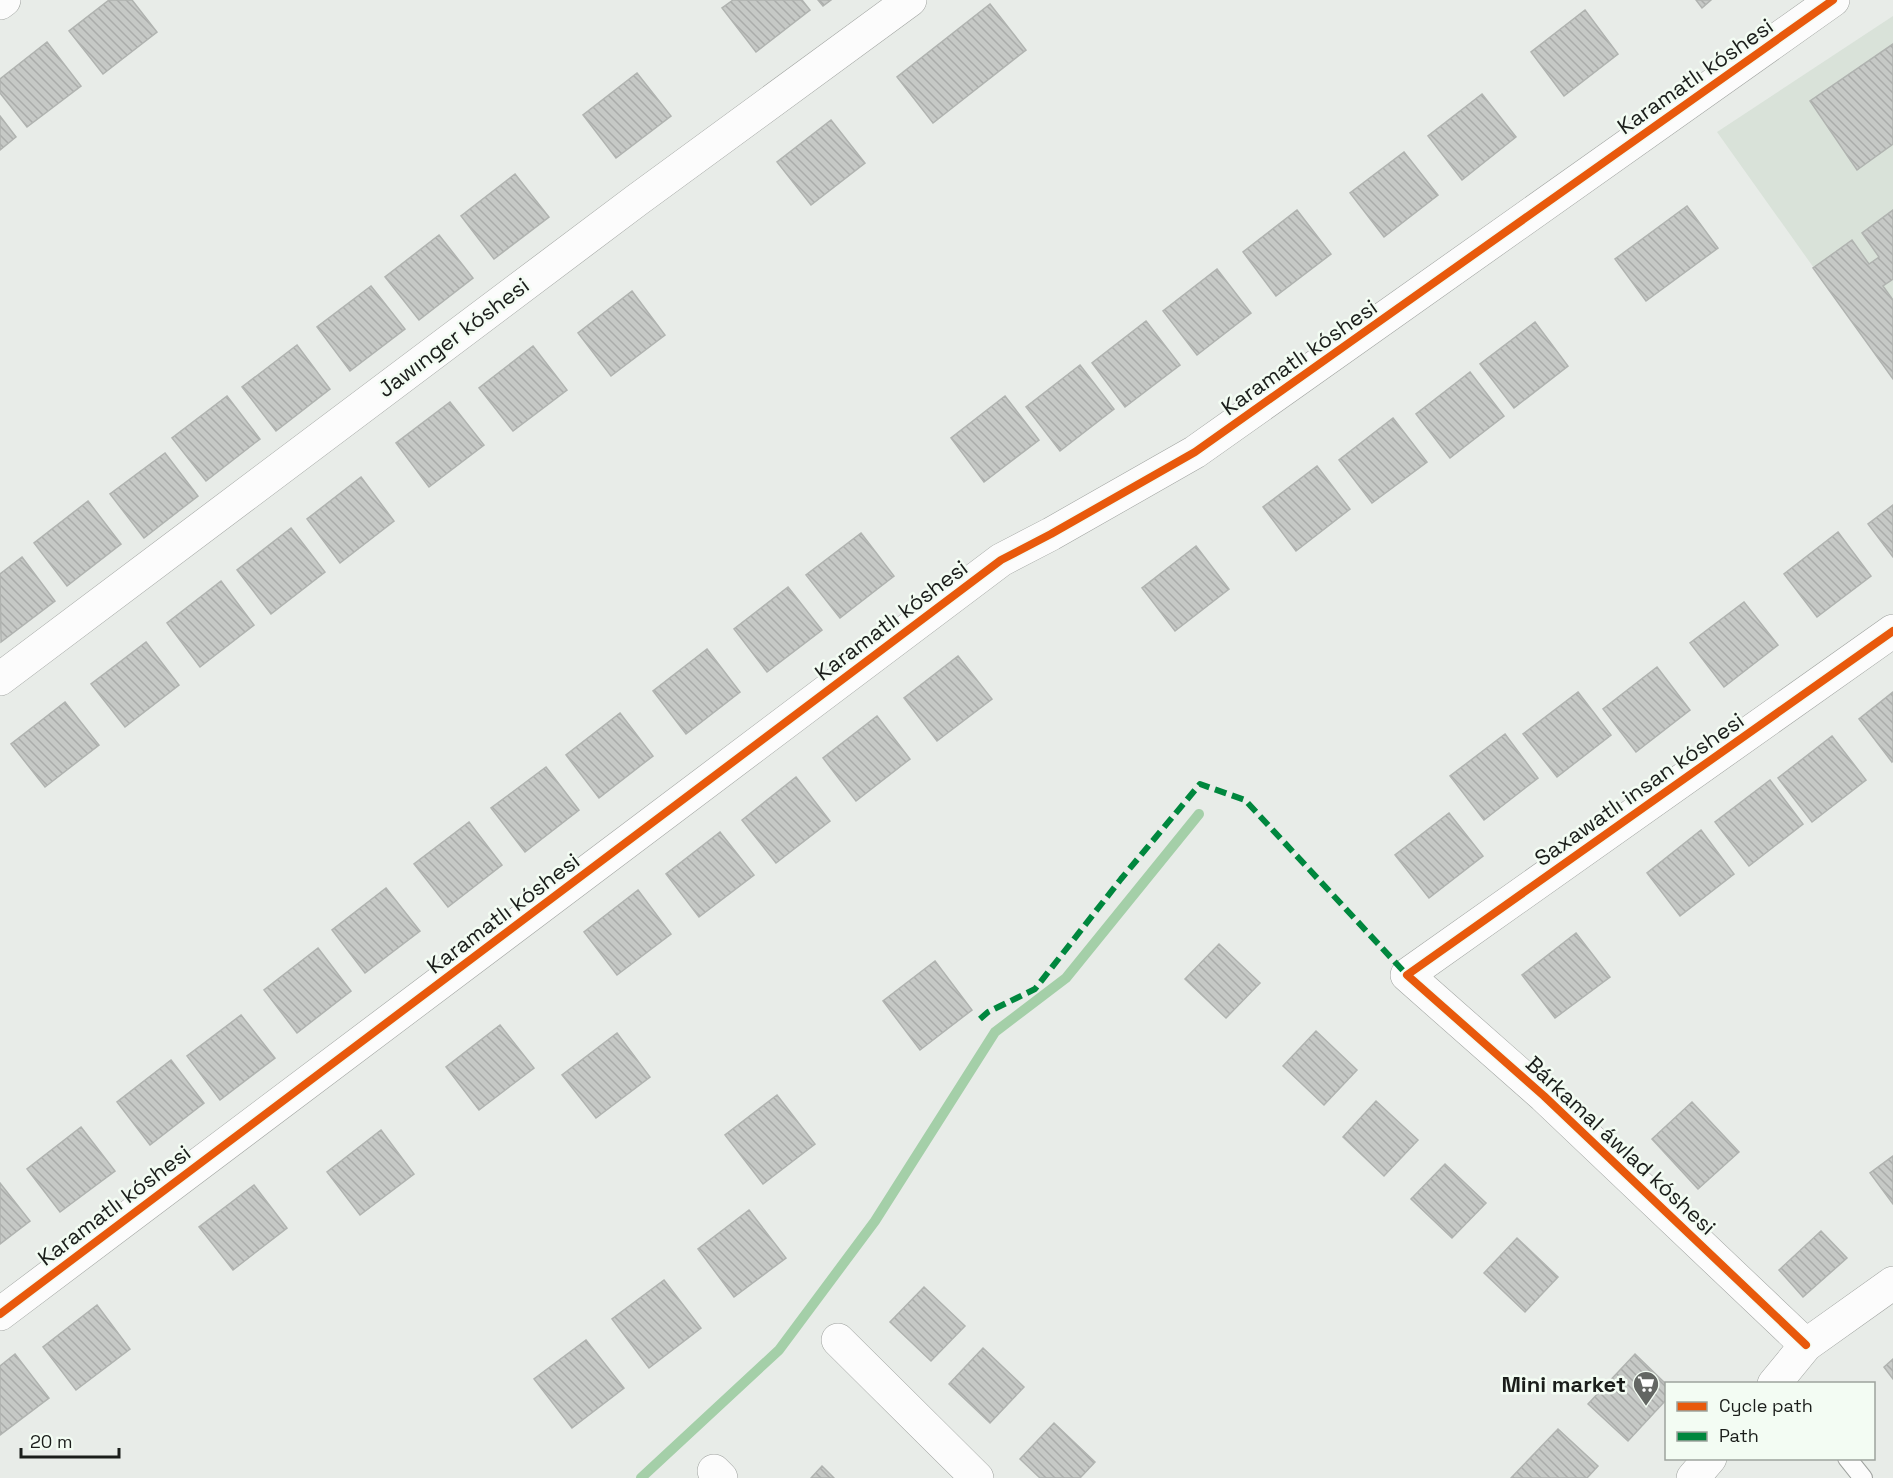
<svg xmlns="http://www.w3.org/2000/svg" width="1893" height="1478" font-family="'Space Grotesk',sans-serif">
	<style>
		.built { fill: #d9e2d9 }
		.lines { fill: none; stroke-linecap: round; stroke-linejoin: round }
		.stream { stroke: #a4cfa8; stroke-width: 10 }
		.building { fill: url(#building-back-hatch); stroke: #b0b3b0; stroke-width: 1.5 }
		.service-casing { stroke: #9fa29f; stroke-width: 20 }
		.minor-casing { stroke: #9fa29f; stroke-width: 34 }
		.service { stroke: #fcfcfc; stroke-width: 18 }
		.minor { stroke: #fcfcfc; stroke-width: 33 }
		.quiet { stroke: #00873e; stroke-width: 6; stroke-dasharray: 12 6; stroke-linecap: butt }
		.cycleway-casing { stroke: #f3fcf3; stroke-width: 11 }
		.cycleway { stroke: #e8590c; stroke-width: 8 }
		.labels { text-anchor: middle; stroke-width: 5; stroke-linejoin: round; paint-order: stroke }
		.street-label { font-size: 22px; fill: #1b1e1b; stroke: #f3fcf3 }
		.poi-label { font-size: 22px; font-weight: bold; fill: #1b1e1b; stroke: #f3fcf3; text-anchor: end }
	</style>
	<defs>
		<pattern id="building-back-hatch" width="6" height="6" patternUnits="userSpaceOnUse" patternTransform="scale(1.5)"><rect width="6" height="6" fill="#c6c9c6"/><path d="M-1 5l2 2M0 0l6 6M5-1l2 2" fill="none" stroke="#aaacaa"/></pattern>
	</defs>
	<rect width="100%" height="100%" fill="#e8ece8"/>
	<path class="built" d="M1893 16V379L1717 132Z"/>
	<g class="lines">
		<path class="stream" d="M641 1478 779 1350 875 1221 995 1032 1066 978 1199 814"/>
	</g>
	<path class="building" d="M109 0H132L157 32 103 74 69 31Z
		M733 0H802L810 10 756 52 722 8Z
		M818 0H831L823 6Z
		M1696 0H1711L1702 8Z
		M990 4 1026 50 933 123 897 77Z
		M1585 10 1618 54 1564 96 1531 52Z
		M47 42 81 86 27 127 0 93V79Z
		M1893 44V144L1857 170 1810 101Z
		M637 73 671 116 616 158 583 115Z
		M1482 94 1516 137 1462 180 1428 136Z
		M0 116 16 137 0 150Z
		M831 120 865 163 811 205 777 162Z
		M1404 152 1438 195 1384 237 1350 193Z
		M515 174 549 217 494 259 461 216Z
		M1687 206 1718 248 1646 301 1615 259Z
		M1297 210 1331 254 1276 296 1243 252Z
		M1893 210V279L1883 286 1893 300V379L1813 268 1852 240 1869 264 1879 257 1862 233Z
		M439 235 473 278 419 320 385 277Z
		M1217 269 1251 313 1197 355 1163 311Z
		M371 286 405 329 350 371 317 327Z
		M632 291 665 335 611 376 578 333Z
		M1146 321 1180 365 1125 407 1092 363Z
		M1535 322 1568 366 1514 408 1480 364Z
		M297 345 330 389 276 431 242 387Z
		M533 346 567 390 513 431 479 388Z
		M1080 365 1114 409 1060 451 1026 407Z
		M1470 372 1504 416 1450 458 1416 414Z
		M227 396 260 439 206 481 172 438Z
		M1005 396 1039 440 984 482 951 438Z
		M450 402 484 445 429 487 396 443Z
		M1393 418 1427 462 1372 503 1339 460Z
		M165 453 198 496 144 538 110 494Z
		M1317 466 1350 509 1296 551 1263 507Z
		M361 477 394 521 340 563 307 519Z
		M88 501 121 544 67 586 34 543Z
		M1893 505V557L1868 524Z
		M291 528 325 572 271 614 237 570Z
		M1838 532 1871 576 1817 617 1784 574Z
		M861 533 894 576 840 618 806 575Z
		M1196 546 1229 589 1175 631 1142 588Z
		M22 557 55 601 1 642 0 574Z
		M221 581 254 625 200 667 167 623Z
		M788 587 822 630 767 672 734 629Z
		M1744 602 1778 645 1724 687 1690 643Z
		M146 642 179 685 125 727 91 684Z
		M707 649 740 692 686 734 653 691Z
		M958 656 992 699 937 741 904 698Z
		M1657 667 1690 710 1636 752 1603 709Z
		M1578 692 1611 735 1557 777 1523 734Z
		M1893 692V761L1892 762 1859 719Z
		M65 702 99 745 45 787 11 744Z
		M620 713 653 756 599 798 566 755Z
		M877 716 910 759 856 801 823 758Z
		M1505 734 1538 778 1484 820 1450 776Z
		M1832 736 1866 780 1812 822 1778 778Z
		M546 767 579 810 525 852 491 808Z
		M796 777 830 821 776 863 742 820Z
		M1770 780 1803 824 1749 866 1715 822Z
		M1449 813 1483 856 1429 898 1395 855Z
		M469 822 502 865 448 907 414 864Z
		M1701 830 1734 874 1680 916 1647 873Z
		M720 832 754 875 699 917 666 874Z
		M386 888 420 931 365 973 332 930Z
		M638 890 671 934 617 975 584 932Z
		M1576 933 1610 977 1555 1018 1522 975Z
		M1219 944 1260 983 1226 1018 1185 979Z
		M318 948 351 991 297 1033 264 990Z
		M935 961 972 1010 920 1050 883 1001Z
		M241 1015 275 1058 220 1100 187 1056Z
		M500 1025 534 1068 479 1110 446 1067Z
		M1316 1031 1357 1070 1324 1105 1283 1066Z
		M617 1033 650 1077 596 1118 562 1075Z
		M171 1060 204 1103 150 1145 117 1102Z
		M777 1095 815 1144 763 1184 725 1135Z
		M1376 1101 1418 1140 1384 1176 1343 1137Z
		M1692 1102 1739 1152 1698 1189 1652 1139Z
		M81 1127 115 1171 60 1212 27 1169Z
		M381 1130 414 1174 360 1215 327 1172Z
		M1893 1156V1204L1870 1173Z
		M1445 1164 1486 1203 1452 1238 1411 1199Z
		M0 1183 30 1221 0 1244Z
		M254 1185 287 1228 233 1270 199 1227Z
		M749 1210 786 1258 734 1297 698 1249Z
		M1821 1231 1847 1258 1803 1297 1779 1270Z
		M1517 1238 1558 1277 1525 1312 1484 1273Z
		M664 1280 701 1328 649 1368 612 1319Z
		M924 1287 965 1326 931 1361 890 1322Z
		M97 1305 130 1349 76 1390 43 1347Z
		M586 1340 624 1388 572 1428 534 1379Z
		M983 1348 1024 1387 990 1423 949 1384Z
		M15 1354 49 1398 0 1435V1366Z
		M1635 1354 1666 1384V1400L1628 1441 1588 1404Z
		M1893 1359V1379L1884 1367Z
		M1054 1423 1095 1462 1080 1478H1040L1020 1459Z
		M1558 1429 1598 1466 1587 1478H1511Z
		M822 1466 834 1478H811Z"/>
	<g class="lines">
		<g class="service-casing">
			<path id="service" d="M1847 1458 1863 1478"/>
		</g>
		<g class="minor-casing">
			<path id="minor" d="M0 3 4 0
				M0 679 637 200 910 0
				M0 1314 1001 560 1051 534 1195 452 1833 0
				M838 1340 977 1478
				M1806 1345 1544 1096 1407 975 1893 631
				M1774 1384 1806 1345 1893 1283
				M714 1471 721 1478
				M1693 1478 1710 1458"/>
		</g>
		<use href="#service" class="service"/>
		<use href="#minor" class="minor"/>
		<path class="quiet" d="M980 1019 988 1012 1035 989 1121 879 1200 784 1245 800 1407 975"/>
		<g class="cycleway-casing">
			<path id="cycleway" d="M0 1314 1001 560 1051 534 1195 452 1833 0
				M1806 1345 1544 1096 1407 975 1893 631"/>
		</g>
		<use href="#cycleway" class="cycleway"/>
	</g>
	<defs>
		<g id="supermarket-pin" transform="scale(1.35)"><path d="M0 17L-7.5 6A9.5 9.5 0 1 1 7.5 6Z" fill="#636663" stroke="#f3fcf3"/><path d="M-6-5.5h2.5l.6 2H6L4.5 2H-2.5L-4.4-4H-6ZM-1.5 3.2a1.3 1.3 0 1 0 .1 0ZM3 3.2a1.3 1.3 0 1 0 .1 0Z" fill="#fff"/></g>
	</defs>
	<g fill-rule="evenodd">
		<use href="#supermarket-pin" x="1646" y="1384"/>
	</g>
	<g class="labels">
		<g class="street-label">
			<text transform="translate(1695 76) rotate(-35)" y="8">Karamatlı kóshesi</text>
			<text transform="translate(453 337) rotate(-37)" y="8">Jawınger kóshesi</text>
			<text transform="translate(1299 357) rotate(-35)" y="8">Karamatlı kóshesi</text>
			<text transform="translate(891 620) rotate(-37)" y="8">Karamatlı kóshesi</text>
			<text transform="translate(1639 789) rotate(-35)" y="8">Saxawatlı insan kóshesi</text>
			<text transform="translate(503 913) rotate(-37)" y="8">Karamatlı kóshesi</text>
			<text transform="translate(1621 1145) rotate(43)" y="8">Bárkamal áwlad kóshesi</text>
			<text transform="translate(114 1205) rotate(-37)" y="8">Karamatlı kóshesi</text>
		</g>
		<g class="poi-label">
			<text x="1626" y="1392">Mini market</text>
		</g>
	</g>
	<rect x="1665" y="1382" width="210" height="78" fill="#f3fcf3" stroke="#9da39d" stroke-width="1.5"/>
	<rect x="1677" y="1402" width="30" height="9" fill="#e8590c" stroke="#9da39d" stroke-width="1.5"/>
	<text x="1719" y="1412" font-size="18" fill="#1b1e1b">Cycle path</text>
	<rect x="1677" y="1432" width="30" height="9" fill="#00873e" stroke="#9da39d" stroke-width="1.5"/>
	<text x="1719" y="1442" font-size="18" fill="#1b1e1b">Path</text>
	<path d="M21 1448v9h98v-9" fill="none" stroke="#1b1e1b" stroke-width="3"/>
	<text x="30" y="1448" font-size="18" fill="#1b1e1b" stroke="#f3fcf3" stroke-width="4.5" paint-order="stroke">20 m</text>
</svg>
